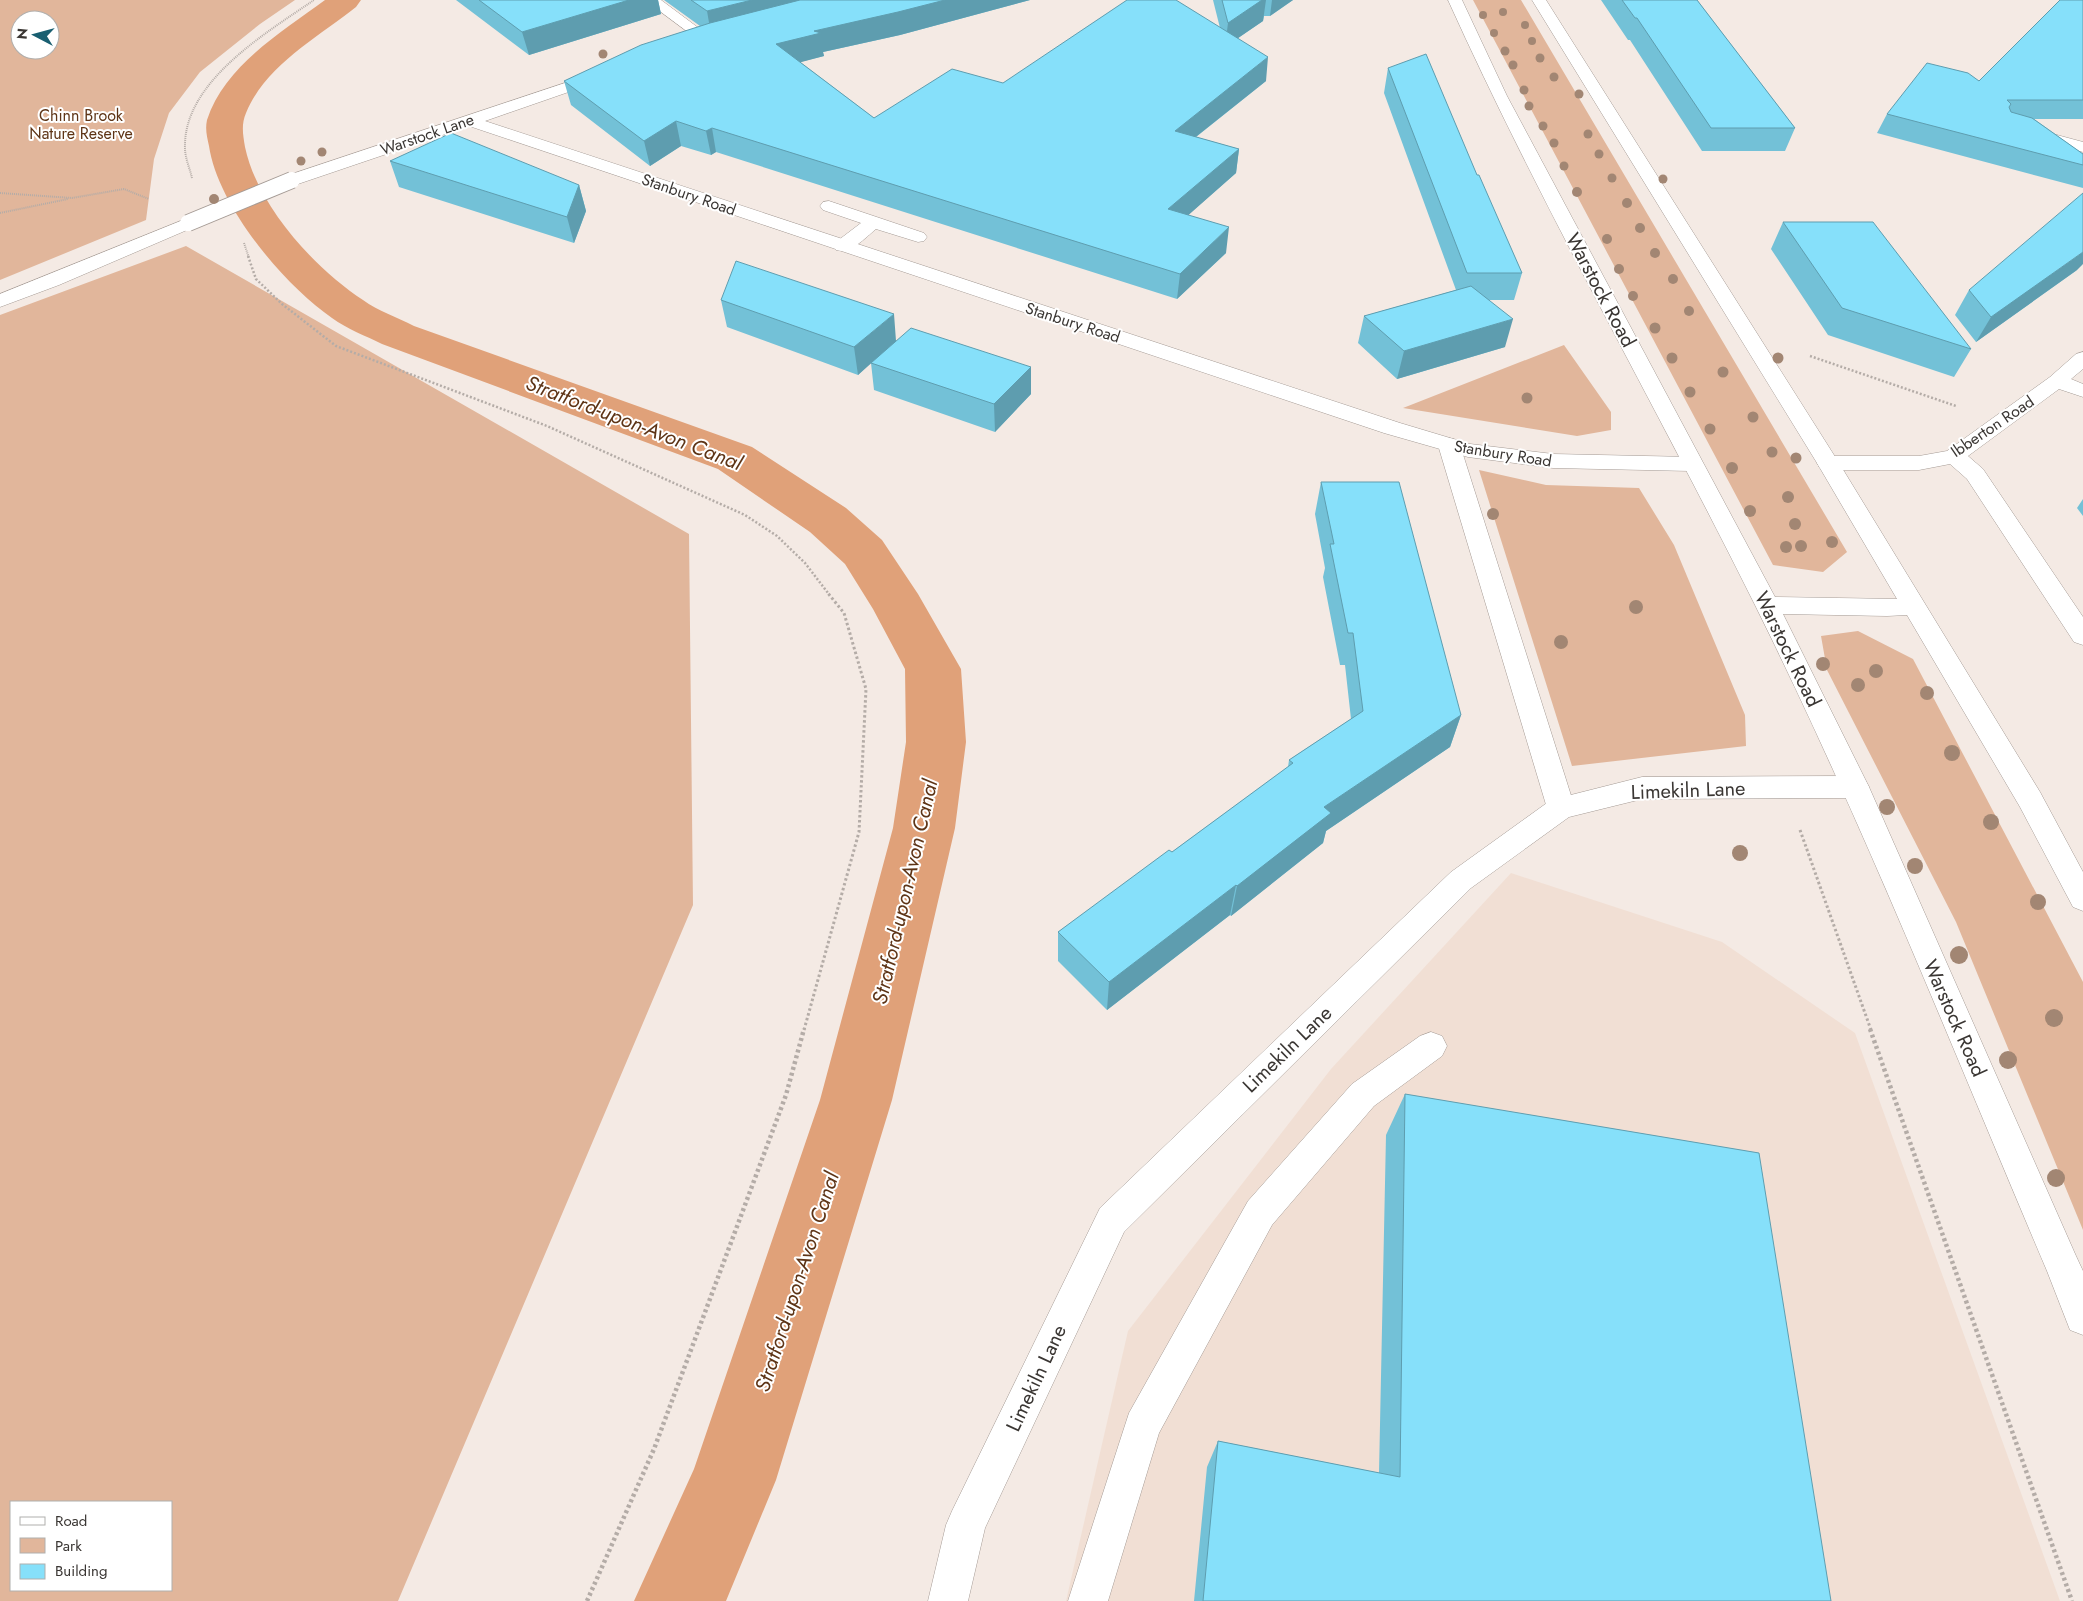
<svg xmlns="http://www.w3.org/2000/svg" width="2083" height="1601" font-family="Jost,sans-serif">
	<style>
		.built { fill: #f1dfd4 }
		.green { fill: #e1b69b; fill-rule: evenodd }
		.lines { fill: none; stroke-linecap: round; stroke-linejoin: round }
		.canal { fill: #e0a179; fill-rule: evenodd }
		.lane-casing { stroke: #a59b95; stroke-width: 1 }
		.street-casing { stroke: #a59b95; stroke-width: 1 }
		.secondary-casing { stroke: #a59b95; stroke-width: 1 }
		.path-far3 { stroke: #b4aca7; stroke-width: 2; stroke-dasharray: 1 1; stroke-linecap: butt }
		.path-far2 { stroke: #b4aca7; stroke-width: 2.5; stroke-dasharray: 2 2; stroke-linecap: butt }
		.path-far1 { stroke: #b4aca7; stroke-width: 3; stroke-dasharray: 2.5 2.5; stroke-linecap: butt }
		.path { stroke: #b4aca7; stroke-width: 4.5; stroke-dasharray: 3 3; stroke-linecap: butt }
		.lane { fill: #fff; fill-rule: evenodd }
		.street { fill: #fff; fill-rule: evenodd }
		.secondary { fill: #fff; fill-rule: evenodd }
		.street-bridge-casing { stroke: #a59b95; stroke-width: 18; stroke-linecap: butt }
		.street-bridge { stroke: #fff; stroke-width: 16 }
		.tree { fill: #a28673 }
		.wall { fill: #73c1d7 }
		.shaded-wall { fill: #5e9daf }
		.building { fill: #86e0fa; stroke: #5e9daf }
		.labels { text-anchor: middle; stroke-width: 4; stroke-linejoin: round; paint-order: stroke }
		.far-park-label { font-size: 16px; fill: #5e3416; stroke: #fff }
		.far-street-label { font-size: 16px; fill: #3a3633; stroke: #fff }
		.street-label { font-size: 20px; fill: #3a3633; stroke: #fff }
		.water-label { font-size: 21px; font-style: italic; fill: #5e3416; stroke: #fff }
	</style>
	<rect width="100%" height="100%" fill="#f4eae4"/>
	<path class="built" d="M1511 873 1722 942 1855 1033 2060 1601H1066L1128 1331 1331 1069Z"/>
	<path class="green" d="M0 0H295L260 24 200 72 169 113 154 159 146 220 0 280ZM20 20H50V50H20Z
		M1473 0H1521L1847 552 1823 572 1773 565Z
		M186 246 689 534 693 905 398 1601H0V315ZM11 1502H171V1590H11Z
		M1564 345 1611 412V430L1577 436 1403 408Z
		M1479 470 1546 485 1639 488 1674 545 1745 715 1746 746 1572 766Z
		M1858 631 1913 659 2083 982V1230L1956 922 1827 670 1821 636Z"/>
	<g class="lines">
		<path class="canal" d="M325 0H361L356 7C318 37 265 66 246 113 241 125 243 135 245 147 257 205 314 268 363 300 378 311 397 317 414 326L752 447 846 508 882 540 918 594 961 669 966 742 955 828 892 1100 776 1480 726 1601H634L694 1469 820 1100 893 828 906 742 905 669 873 609 845 564 810 532 718 469 382 344C366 336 347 329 332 318 283 284 218 206 209 146 207 137 205 129 207 120 225 65 282 32 325 0Z"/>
		<g class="lane-casing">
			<path id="lane" d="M829 201 924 233 927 237 924 241 918 242 876 229C865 238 851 254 836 250L833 246 836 242 861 223 823 210 820 206 823 202Z
				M1449 438 1457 440 1460 445 1575 808 1571 816 1561 819 1551 816 1547 808 1438 445 1441 440Z
				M1431 1032 1442 1036 1447 1046 1442 1056 1374 1106 1272 1225 1159 1433 1108 1601H1068L1129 1413 1248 1201 1352 1084 1420 1036Z"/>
		</g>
		<g class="street-casing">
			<path id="street" d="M645 0H661L716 41 714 44H704Z
				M601 71 606 73 609 76 606 79 485 121 1400 423 1470 444 1553 454 1691 457 1699 459 1702 464 1699 469 1691 471 1553 468 1468 457 1384 433 469 126 298 184 292 185 286 184 283 180 286 176Z
				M2031 128 2083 142V152L2025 136 2023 133 2025 130Z
				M188 218 194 219 197 223 194 227 59 285 0 307V294Z
				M2083 352V369L2071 379 2083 384V397L2059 389 1968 456 1983 469 2083 617V645L2074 642 1967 479 1950 464 1919 470H1828L1820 468 1817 463 1820 458 1828 456H1919L1947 451 2050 377 2076 354Z
				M1855 776 1865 780 1869 787 1865 794 1855 798 1642 799 1569 817 1471 888 1124 1232 985 1528 968 1601H928L946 1525 952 1511 1100 1208 1451 872 1551 800 1642 777Z"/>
		</g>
		<g class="secondary-casing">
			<path id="secondary" d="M1448 0H1462L1507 96 1775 597 1897 599 1817 463 1532 0H1546L1839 463 2040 792 2083 872V911L2073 907 2020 807 1907 615 1887 616 1783 614 1869 787 2076 1256 2083 1271V1335L2070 1330 2047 1271C1952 1048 1863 822 1755 605 1654 402 1541 206 1448 0Z"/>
		</g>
		<path class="path-far3" d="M192 178C190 169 185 158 185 148 183 82 266 33 314 0
			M0 193 72 198 124 189 149 199
			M0 213 68 199
			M244 243 249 258"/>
		<path class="path-far2" d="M248 256 256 279 282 304 336 346 547 426 745 515 777 536 805 563 828 593
			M1810 356 1956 406"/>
		<path class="path-far1" d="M1800 830 1871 1030
			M804 1030 859 832 866 689 844 613 827 592"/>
		<path class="path" d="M1870 1029 2072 1601
			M587 1601 654 1449 786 1095 804 1029"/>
		<use href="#lane" class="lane"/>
		<use href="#street" class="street"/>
		<use href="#secondary" class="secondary"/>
		<g class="street-bridge-casing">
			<path id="street-bridge" d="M188 223 292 180"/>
		</g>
		<use href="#street-bridge" class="street-bridge"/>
	</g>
	<g class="tree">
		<circle cx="1503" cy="12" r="4"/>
		<circle cx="1483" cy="15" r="4"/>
		<circle cx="1525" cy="25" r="4"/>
		<circle cx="1494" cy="33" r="4"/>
		<circle cx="1532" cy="41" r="4"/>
		<circle cx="1505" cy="51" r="4.5"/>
		<circle cx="603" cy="54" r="4.5"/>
		<circle cx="1540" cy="58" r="4.5"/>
		<circle cx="1513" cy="65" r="4.5"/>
		<circle cx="1554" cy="77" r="4.5"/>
		<circle cx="1524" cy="90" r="4.5"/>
		<circle cx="1579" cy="94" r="4.5"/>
		<circle cx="1529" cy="106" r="4.5"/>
		<circle cx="1543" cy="126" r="4.5"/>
		<circle cx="1588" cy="134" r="4.5"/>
		<circle cx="1554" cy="143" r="4.5"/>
		<circle cx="322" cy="152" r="4.5"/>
		<circle cx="1599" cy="154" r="4.5"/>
		<circle cx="301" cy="161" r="4.5"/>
		<circle cx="1564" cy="166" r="4.5"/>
		<circle cx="1612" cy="178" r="4.5"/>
		<circle cx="1663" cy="179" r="4.5"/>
		<circle cx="1577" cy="192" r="5"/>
		<circle cx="214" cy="199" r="5"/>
		<circle cx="1627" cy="203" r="5"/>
		<circle cx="1640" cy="228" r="5"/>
		<circle cx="1607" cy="239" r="5"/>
		<circle cx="1655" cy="253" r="5"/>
		<circle cx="1619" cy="269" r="5"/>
		<circle cx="1673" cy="279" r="5"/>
		<circle cx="1633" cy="296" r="5"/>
		<circle cx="1689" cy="311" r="5"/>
		<circle cx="1655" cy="328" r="5.5"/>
		<circle cx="1672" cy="358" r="5.5"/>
		<circle cx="1778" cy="358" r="5.5"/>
		<circle cx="1723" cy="372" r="5.5"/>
		<circle cx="1690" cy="392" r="5.5"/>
		<circle cx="1527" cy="398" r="5.5"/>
		<circle cx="1753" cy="417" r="5.5"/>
		<circle cx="1710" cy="429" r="5.5"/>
		<circle cx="1772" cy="452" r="5.5"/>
		<circle cx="1796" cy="458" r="5.5"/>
		<circle cx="1732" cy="468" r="6"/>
		<circle cx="1788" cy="497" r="6"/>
		<circle cx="1750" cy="511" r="6"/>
		<circle cx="1493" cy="514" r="6"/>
		<circle cx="1795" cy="524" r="6"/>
		<circle cx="1832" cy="542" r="6"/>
		<circle cx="1801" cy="546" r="6"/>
		<circle cx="1786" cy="547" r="6"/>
		<circle cx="1636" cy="607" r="7"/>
		<circle cx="1561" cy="642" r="7"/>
		<circle cx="1823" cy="664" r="7"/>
		<circle cx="1876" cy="671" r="7"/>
		<circle cx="1858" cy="685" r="7"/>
		<circle cx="1927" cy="693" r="7"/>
		<circle cx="1952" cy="753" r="8"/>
		<circle cx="1887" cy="807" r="8"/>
		<circle cx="1991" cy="822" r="8"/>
		<circle cx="1740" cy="853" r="8"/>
		<circle cx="1915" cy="866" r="8"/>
		<circle cx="2038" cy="902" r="8"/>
		<circle cx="1959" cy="955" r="9"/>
		<circle cx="2054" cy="1018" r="9"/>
		<circle cx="2008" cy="1060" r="9"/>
		<circle cx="2056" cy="1178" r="9"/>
	</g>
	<path class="wall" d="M456 0H658L661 14 529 55Z
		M664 0H1030L900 35 823 52 824 56 800 62 874 118 1003 83 1220 28 1213 0H1293L1270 16H1264L1263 21 1238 38 1266 81 1196 137 1239 149 1236 173 1188 215 1226 253 1177 299 716 152 711 155 681 146 650 166 571 105 564 81 700 26Z
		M1601 0H1697L1795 128 1785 151H1702L1630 40H1628Z
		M2083 0V119H2034L2083 154V188L1877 133 1887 114 1979 81Z
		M1388 68 1477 175 1522 273 1514 300H1488L1505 347 1397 379 1358 343 1364 316 1456 290 1384 93Z
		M390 161 579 185 586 211 574 243 399 187Z
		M1783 222 1971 349 1954 377 1828 335 1771 249Z
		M2077 270 1976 342 1955 315 1969 290Z
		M721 300 896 341 1031 367V394L995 432 874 390 871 363 872 362 858 375 727 327Z
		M1321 482 1461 715 1450 747 1326 831 1323 843 1231 916 1230 915 1107 1010 1058 961V932L1172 852 1288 767 1289 760 1351 719 1345 665H1340L1323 577 1325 568 1315 514Z
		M2083 499V516L2077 508Z
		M1405 1094 1831 1601H1194L1207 1467 1218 1441 1379 1473 1386 1135Z"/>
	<path class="shaded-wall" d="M629 0H658L661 14 529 55 522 32Z
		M752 0H843L711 34 707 11Z
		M945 0H1030L900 35 823 52 824 56 779 68 776 44 814 31Z
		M1262 0H1266L1263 21 1225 47 1228 23Z
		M1272 0H1293L1270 16Z
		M1268 57 1266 81 1173 155 1175 131Z
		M676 121 681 146 650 166 644 141Z
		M712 128 716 152 711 155 706 131Z
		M1239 149 1236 173 1167 234 1168 209Z
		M579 185 586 211 574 243 567 217Z
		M1229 227 1226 253 1177 299 1180 274Z
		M2083 252V264L2077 270 1976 342 1991 317Z
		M894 314 896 341 858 375 854 347Z
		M1513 319 1505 347 1397 379 1404 351Z
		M1031 367V394L995 432 994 404Z
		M1461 715 1450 747 1326 831 1323 843 1231 916 1237 886 1324 807Z
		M1236 885 1230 915 1107 1010 1109 982Z"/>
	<path class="building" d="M479 0H629L522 32Z
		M691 0H752L707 11Z
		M800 0H945L898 12 814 31 821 33 776 44 874 118 952 69 1003 83 1127 0H1176L1268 57 1175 131 1239 149 1168 209 1229 227 1180 274 712 128 706 131 676 121 644 141 564 81 641 45 710 23Z
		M1222 0H1262L1228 23Z
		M1622 0H1697L1795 128H1711L1637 18H1635Z
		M2060 0H2083V100H2007L2011 104 2009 107 2011 112 2032 118 2083 154V165L1887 114 1927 63 1968 73 1979 81Z
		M1426 54 1477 175H1479L1522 273H1467L1388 68Z
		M451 133 579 185 567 217 390 161Z
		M2083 193V252L1991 317 1969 290Z
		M1783 222H1873L1971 349 1842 308Z
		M736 261 894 314 854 347 721 300Z
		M1471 286 1513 319 1404 351 1364 316Z
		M911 328 1031 367 994 404 871 363Z
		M1321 482H1399L1461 715 1324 807 1331 813 1237 886 1236 885 1109 982 1058 932 1169 850 1172 852 1293 763 1289 760 1363 711 1353 633H1348L1330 544H1334Z
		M1405 1094 1759 1153 1831 1601H1203L1218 1441 1400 1477Z"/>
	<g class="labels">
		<g class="far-park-label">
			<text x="81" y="121">Chinn Brook<tspan x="81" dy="18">Nature Reserve</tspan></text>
		</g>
		<g class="far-street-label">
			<text transform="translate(427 134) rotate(-19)" y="6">Warstock Lane</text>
			<text transform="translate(689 194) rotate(19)" y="6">Stanbury Road</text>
			<text transform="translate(1073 322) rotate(18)" y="6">Stanbury Road</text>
			<text transform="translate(1992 426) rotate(-34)" y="6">Ibberton Road</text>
			<text transform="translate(1503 453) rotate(9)" y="6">Stanbury Road</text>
		</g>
		<g class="street-label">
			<text transform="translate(1601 290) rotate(62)" y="7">Warstock Road</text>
			<text transform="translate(1788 649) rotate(64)" y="7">Warstock Road</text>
			<text transform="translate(1688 790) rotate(-2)" y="7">Limekiln Lane</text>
			<text transform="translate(1955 1018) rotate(66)" y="7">Warstock Road</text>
			<text transform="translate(1287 1049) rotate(-44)" y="7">Limekiln Lane</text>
			<text transform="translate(1036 1378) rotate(-65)" y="7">Limekiln Lane</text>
		</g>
		<g class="water-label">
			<text transform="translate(634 423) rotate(21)" y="7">Stratford-upon-Avon Canal</text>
			<text transform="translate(905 892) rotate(-77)" y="7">Stratford-upon-Avon Canal</text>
			<text transform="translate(797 1282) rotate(-72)" y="7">Stratford-upon-Avon Canal</text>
		</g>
	</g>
	<rect x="10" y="1501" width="162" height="90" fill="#ffffff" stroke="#b0afad"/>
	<rect x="20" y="1517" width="25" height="8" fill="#ffffff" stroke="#b0afad"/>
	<text x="55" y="1526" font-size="15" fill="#3a3633">Road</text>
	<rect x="20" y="1538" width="25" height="15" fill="#e1b69b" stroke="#b0afad"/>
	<text x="55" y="1551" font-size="15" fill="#3a3633">Park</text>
	<rect x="20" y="1564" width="25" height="15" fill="#86e0fa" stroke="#b0afad"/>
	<text x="55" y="1576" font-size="15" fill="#3a3633">Building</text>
	<g transform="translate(35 35) rotate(276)"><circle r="24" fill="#ffffff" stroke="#b0afad"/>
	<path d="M0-4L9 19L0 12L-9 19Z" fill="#195f71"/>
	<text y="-8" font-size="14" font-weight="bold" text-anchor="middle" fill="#3a3633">N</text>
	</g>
</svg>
